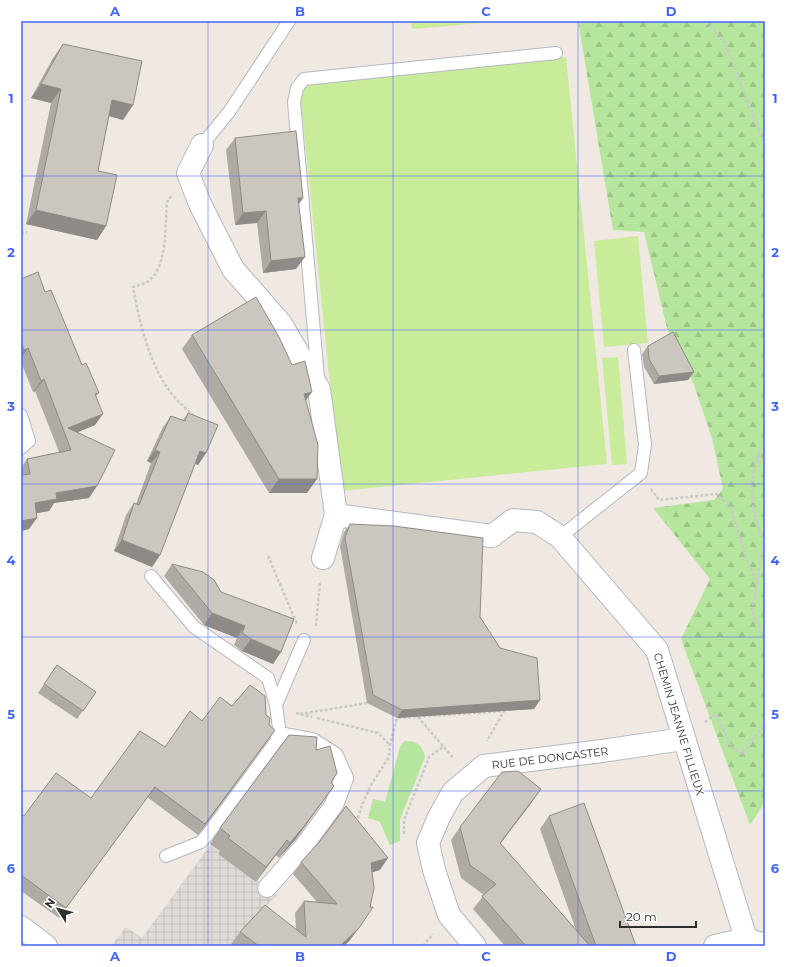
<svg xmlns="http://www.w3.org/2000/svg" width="786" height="967" font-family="Montserrat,sans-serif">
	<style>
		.forest { fill: url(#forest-firs) }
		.park { fill: #b6e59e }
		.pitch { fill: #c9ec9a }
		.plaza { fill: url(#plaza-grid) }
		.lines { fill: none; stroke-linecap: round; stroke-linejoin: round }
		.service-casing { stroke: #b4b7c1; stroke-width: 14 }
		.pedestrian-casing { stroke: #b4b7c1; stroke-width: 20 }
		.minor-casing { stroke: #b4b7c1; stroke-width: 24 }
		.tertiary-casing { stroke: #b4b7c1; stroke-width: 24 }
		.secondary-casing { stroke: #b4b7c1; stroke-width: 24 }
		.path { stroke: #c9c9c9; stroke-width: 2.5; stroke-dasharray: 3 2; stroke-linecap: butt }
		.service { stroke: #fff; stroke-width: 12 }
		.pedestrian { stroke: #fff; stroke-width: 18 }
		.minor { stroke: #fff; stroke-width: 22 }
		.tertiary { stroke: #fff; stroke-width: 22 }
		.secondary { stroke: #fff; stroke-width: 22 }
		.wall { fill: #afaba4 }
		.shaded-wall { fill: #8e8b86 }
		.building { fill: #cbc7bf; stroke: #8e8b86 }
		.grid { fill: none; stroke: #4264fb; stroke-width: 1; stroke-opacity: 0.55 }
		.labels { text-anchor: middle; stroke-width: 3; stroke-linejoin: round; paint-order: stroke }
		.street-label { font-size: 11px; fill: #2e2e2e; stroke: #fff }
		.neatline { fill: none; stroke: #4264fb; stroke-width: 1.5 }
		.grid-label { font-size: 13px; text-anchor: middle; font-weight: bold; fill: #4264fb }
	</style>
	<defs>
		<pattern id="forest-firs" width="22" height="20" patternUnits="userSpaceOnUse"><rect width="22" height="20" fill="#b6e59e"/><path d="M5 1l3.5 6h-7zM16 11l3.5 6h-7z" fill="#9dc588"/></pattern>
		<pattern id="plaza-grid" width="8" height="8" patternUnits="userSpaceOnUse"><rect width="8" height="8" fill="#dfdcd8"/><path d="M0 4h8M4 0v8" fill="none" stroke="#c0bdba"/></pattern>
	</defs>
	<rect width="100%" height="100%" fill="#efe9e1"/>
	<path class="forest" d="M578 21H765V802L750 825 681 639 710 579 653 508 714 500 723 489 712 438 693 382 667 328 644 232 613 230Z"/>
	<path class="park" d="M404 741C416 741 422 744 425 757L400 820V841L390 845 380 822 368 818 373 799 385 802 400 747Z"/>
	<path class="pitch" d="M411 21H506L412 29Z
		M566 57 607 464 341 491 299 83Z
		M638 236 648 343 604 347 594 241Z
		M618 357 627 464 612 465 602 358Z"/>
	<path class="plaza" d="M211 844 220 851 218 854 245 874 258 880 277 895 229 946H111L126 927 142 938Z"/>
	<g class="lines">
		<g class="service-casing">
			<path id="service" d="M202 145 229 112 289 21
				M318 378 294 102 297 88 304 79 556 53
				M21 415 29 441 21 448
				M560 537 641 473 645 445 634 350
				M151 576 194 627 268 678 276 705 280 736 208 834 201 842 166 856
				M276 705 304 640"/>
		</g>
		<g class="pedestrian-casing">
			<path id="pedestrian" d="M267 888 303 847 334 805 344 778 334 756 312 742 280 736"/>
		</g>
		<g class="minor-casing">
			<path id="minor" d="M202 145 188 173 200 204 233 269 281 324 319 389 336 515 323 558
				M336 515 492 536 513 520 537 522 560 537 657 650 746 939
				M475 946 449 915 434 870 428 843 439 817 453 792 484 766 602 751 683 739"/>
		</g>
		<g class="tertiary-casing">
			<path id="tertiary" d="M715 946 746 939 765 945"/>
		</g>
		<g class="secondary-casing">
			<path id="secondary" d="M21 927 46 946"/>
		</g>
		<path class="path" d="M707 21 726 45 765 146
			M171 196 167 202C165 224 168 269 147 282 143 284 137 286 133 287 139 320 147 354 164 383 172 396 184 407 195 417
			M21 233 27 232
			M765 443 758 454 751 483 754 514 764 542 752 610 764 641 765 651
			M758 454 765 465
			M651 489 659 500 716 494 731 508 746 559 757 582
			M268 556 297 624
			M316 626 320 581
			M296 713 312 717
			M300 714 367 703
			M418 717 454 759
			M317 718 378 733 390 745
			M705 722 716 714 732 748 743 754 763 726 765 720
			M357 823 360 810 371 785 389 757 390 745 397 718 504 711 487 741
			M404 834V820L429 757 444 746
			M423 946 433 934"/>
		<use href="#service" class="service"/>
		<use href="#pedestrian" class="pedestrian"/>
		<use href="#minor" class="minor"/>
		<use href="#tertiary" class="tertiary"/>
		<use href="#secondary" class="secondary"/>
	</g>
	<path class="wall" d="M63 44 133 105 123 120 109 116 98 171 106 226 97 240 26 224 51 103 31 98 53 58Z
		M235 138 303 198 299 204 296 269 263 273 257 223 235 225 226 150Z
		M21 279 45 292 82 365 99 393 96 396 95 425 78 432 97 486 89 498 54 503 49 511 37 513 29 529 21 531V468L27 459 59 452 35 391 33 392 21 362Z
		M192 335 306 400 307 493H269L182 349Z
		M648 346 694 372 688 380 654 384 644 367 642 354Z
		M188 413 206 453 198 465 195 464 160 555 152 567 114 551 126 515 134 503 136 504 151 463 147 461 163 427 171 416 183 420Z
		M350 524 480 617 500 648 540 700 534 709 397 718 367 703 340 546 344 532Z
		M172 564 221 592 281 652 273 664 242 651 234 645 237 638 204 625 164 576Z
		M57 665 96 692 77 719 38 693Z
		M202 721 268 740 198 835 147 797 59 918 21 891V814L24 816 91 798Z
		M316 750 337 773 331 782 334 786 295 840 279 858 276 855 256 882 218 854 220 851 210 844 220 828Z
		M532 802 500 844 576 930 540 829 549 816 636 946H505L473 909 484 895 461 878 451 840 460 827Z
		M301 862 380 870 372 872 350 940 344 946H234L231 944 240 932 296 929 295 913 304 901 317 902 293 874Z"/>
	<path class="shaded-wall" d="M41 84 61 89 51 103 31 98Z
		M112 100 133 105 123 120 102 114Z
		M298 198H303L295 209Z
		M36 210 106 226 97 240 26 224Z
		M266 211 257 223 235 225 243 213Z
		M305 257 296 269 263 273 271 261Z
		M28 348 21 358V353L24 350Z
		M694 372 688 380 654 384 659 376Z
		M44 379 35 391 33 392 41 381Z
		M312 392 302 406 304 394Z
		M103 414 95 425 66 437 68 428Z
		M155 450 160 452 151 463 147 461Z
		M200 451 206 453 198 465 192 462Z
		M279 479H317L307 493H269Z
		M97 486 89 498 54 503 49 511 27 515 35 503 56 493Z
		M37 518 29 529 21 531V521Z
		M122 540 160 555 152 567 114 551Z
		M212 613 245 626 237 638 204 625Z
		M251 639 281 652 273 664 242 651Z
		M540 700 534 709 397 718 402 710Z
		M275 730 268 740 198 835 205 824Z
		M334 786 295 840 279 858 290 843Z
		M541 789 532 802 491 856 500 843Z
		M287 840 276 855 256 882 266 867Z
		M388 858 380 870 363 875 371 863Z
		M359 928 350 940 344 946H340Z"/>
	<path class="building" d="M63 44 142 61 133 105 112 100 98 171 117 175 106 226 36 210 61 89 41 84Z
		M296 131 303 198H298L305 257 271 261 266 211 243 213 235 138Z
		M38 272 45 292 51 290 82 365 86 363 99 393 95 394 103 414 68 428 115 450 97 486 56 493 57 499 35 503 37 518 21 521V475L30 474 27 459 71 450 44 379 41 381 28 348 24 350 21 343V279Z
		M256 297 279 337 292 365 305 361 312 392 304 394 318 445 317 479H279L192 335Z
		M673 332 694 372 659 376 649 359 648 346Z
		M188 413 218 425 206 453 200 451 160 555 122 540 134 503 139 505 160 452 155 450 171 416 185 421Z
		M350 524 394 526 483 538 480 617 500 648 537 658 540 700 402 710 373 695 345 538Z
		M172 564 203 572 214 580 221 592 294 619 281 652 251 639 242 633 245 626 212 613Z
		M57 665 96 692 83 711 44 684Z
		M250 685 265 696 266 715 270 718 269 725 275 730 205 824 155 787 66 908 21 875V814L24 816 56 773 91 798 140 731 165 747 190 711 202 721 220 697 232 706Z
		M289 735 317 737 316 750 330 746 337 773 331 782 334 786 305 825 290 843 287 840 266 867 228 838 230 836 220 828Z
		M518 771 541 789 500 843 590 946H526L482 896 496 884 470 865 460 827 502 772Z
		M584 803 636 946H596L549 816Z
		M346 806 388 858 371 863 374 888 370 907H373L359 928 340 946H259L240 932 265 905 306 937 304 901 337 904 301 862 320 841Z"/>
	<path class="grid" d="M208 21V946M393 21V946M578 21V946M21 176H765M21 330H765M21 484H765M21 637H765M21 791H765"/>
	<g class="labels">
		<g class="street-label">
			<text transform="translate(679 724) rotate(73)" y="4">CHEMIN JEANNE FILLIEUX</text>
			<text transform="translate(550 758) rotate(-7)" y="4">RUE DE DONCASTER</text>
		</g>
	</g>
	<rect width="786" height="967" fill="none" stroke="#ffffff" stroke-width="44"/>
	<g transform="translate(58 909) rotate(306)" stroke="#ffffff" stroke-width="3" paint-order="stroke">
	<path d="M0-3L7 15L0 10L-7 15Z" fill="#2e2e2e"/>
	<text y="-6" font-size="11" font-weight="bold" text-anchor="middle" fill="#2e2e2e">N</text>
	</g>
	<path d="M620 921v6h76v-6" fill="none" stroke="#2e2e2e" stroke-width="2"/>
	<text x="626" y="921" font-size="12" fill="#2e2e2e" stroke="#ffffff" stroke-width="3" paint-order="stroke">20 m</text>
	<rect x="22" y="22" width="742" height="923" class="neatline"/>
	<g class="grid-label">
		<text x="115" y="16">A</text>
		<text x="300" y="16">B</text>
		<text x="486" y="16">C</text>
		<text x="671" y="16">D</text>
		<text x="11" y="103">1</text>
		<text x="775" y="103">1</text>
		<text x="11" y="257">2</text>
		<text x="775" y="257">2</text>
		<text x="11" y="411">3</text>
		<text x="775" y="411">3</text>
		<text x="11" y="565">4</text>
		<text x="775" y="565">4</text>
		<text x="11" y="719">5</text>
		<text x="775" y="719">5</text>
		<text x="11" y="873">6</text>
		<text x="775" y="873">6</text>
		<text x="115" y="961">A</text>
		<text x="300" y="961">B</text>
		<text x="486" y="961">C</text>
		<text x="671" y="961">D</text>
	</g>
</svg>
